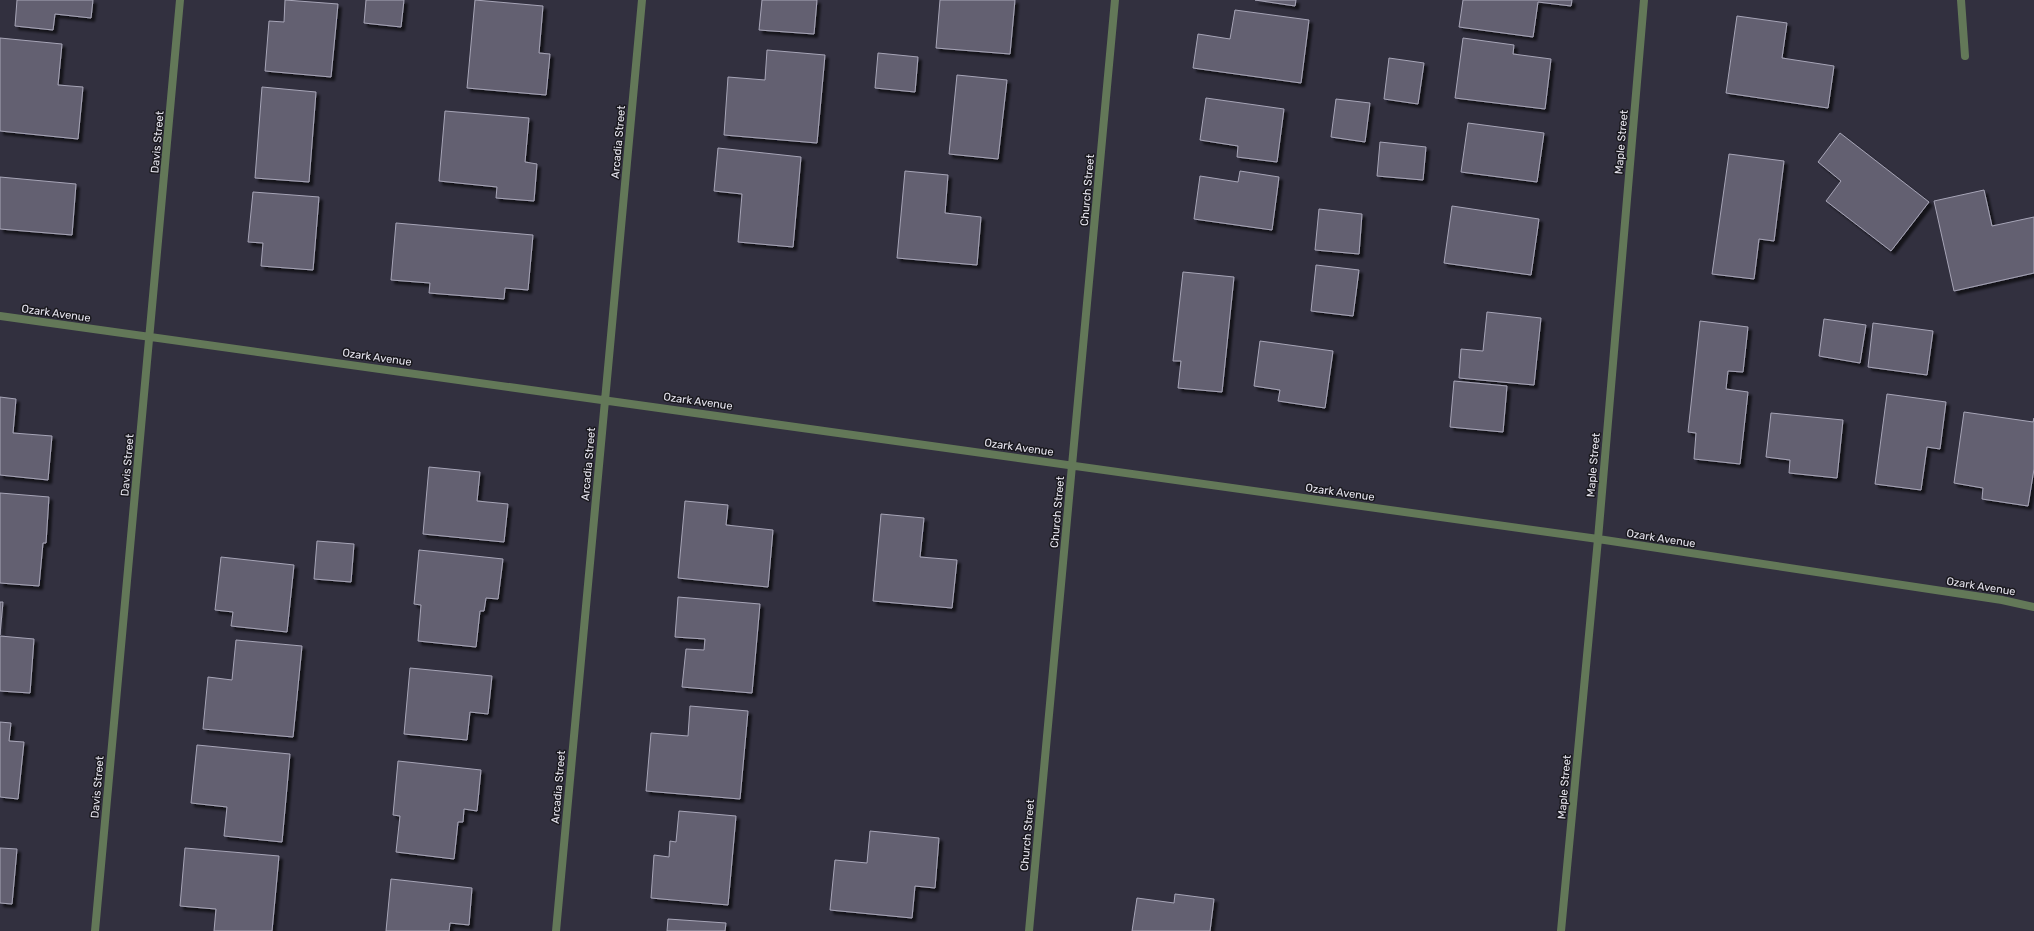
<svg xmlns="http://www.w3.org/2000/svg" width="2034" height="931" font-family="Rubik,sans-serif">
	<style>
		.building { fill: #636071; stroke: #a7a5b7; filter: url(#shadow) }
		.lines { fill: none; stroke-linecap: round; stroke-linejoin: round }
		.minor { stroke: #637858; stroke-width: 8 }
		.labels { text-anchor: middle; stroke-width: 3; stroke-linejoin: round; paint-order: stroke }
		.street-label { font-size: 11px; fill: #e7e5ef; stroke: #1a191f }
	</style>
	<defs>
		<filter id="shadow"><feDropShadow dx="3.5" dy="3.5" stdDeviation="1" flood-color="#0009"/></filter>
	</defs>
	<rect width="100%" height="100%" fill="#32303f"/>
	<path class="building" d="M17 0H93L91 18 55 14 53 30 15 26Z
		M285 0 338 4 331 77 265 71 269 21 284 22Z
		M366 0H404L401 27 364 23Z
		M475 0 543 6 539 53 550 54 546 95 467 88Z
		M762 0H817L814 34 759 30Z
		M940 0H1015L1010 54 936 48Z
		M1255 0H1296L1295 6Z
		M1463 0H1572L1571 6 1538 2 1533 37 1459 27Z
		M1235 10 1309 20 1301 83 1193 68 1198 34 1230 39Z
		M1737 16 1787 23 1782 58 1834 66 1828 108 1726 93Z
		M0 38 62 44 58 85 83 87 78 139 0 131Z
		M1463 38 1514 45 1513 54 1551 59 1545 109 1455 98Z
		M767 50 825 55 817 143 724 135 728 77 765 80Z
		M878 53 918 57 915 92 875 88Z
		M1389 58 1424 63 1418 104 1384 99Z
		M957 75 1007 80 998 159 949 154Z
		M262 87 316 92 309 182 255 178Z
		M1206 98 1284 109 1277 162 1237 157 1238 146 1200 140Z
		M1336 99 1370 103 1365 142 1331 137Z
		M445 111 529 118 525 162 537 164 534 201 496 198 497 187 439 181Z
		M1468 123 1544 133 1537 182 1461 172Z
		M1840 133 1929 202 1891 251 1826 201 1841 181 1818 162Z
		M1380 142 1426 147 1423 180 1377 176Z
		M718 148 801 157 793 247 738 242 742 194 714 191Z
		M1729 154 1784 161 1774 241 1759 239 1754 279 1712 274Z
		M905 171 948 175 945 213 981 217 977 265 897 258Z
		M1240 171 1279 177 1272 230 1194 219 1200 176 1238 182Z
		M0 177 76 184 72 235 0 229Z
		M1984 190 1992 226 2034 217V273L1954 291 1934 201Z
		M253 192 319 197 313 270 261 266 263 243 248 242Z
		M1452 206 1539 219 1531 275 1444 263Z
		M1319 209 1362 214 1359 254 1315 250Z
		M396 223 533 235 528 290 505 288 504 299 429 293 430 283 391 280Z
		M1316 265 1359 270 1353 316 1311 311Z
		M1183 272 1234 277 1222 392 1178 388 1181 361H1173Z
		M1487 312 1541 318 1534 385 1459 378 1461 349 1483 351Z
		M1824 319 1866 325 1860 363 1819 356Z
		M1700 321 1748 327 1743 372 1728 371 1726 389 1748 392 1740 464 1694 459 1696 433 1688 432Z
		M1873 323 1933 331 1927 375 1868 367Z
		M1260 341 1333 351 1325 408 1278 401 1280 390 1254 386Z
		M1454 381 1507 386 1503 432 1450 427Z
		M1887 394 1946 402 1940 449 1927 447 1921 490 1875 484Z
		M0 397 16 399 13 433 52 436 48 480 0 475Z
		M1964 412 2033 422 2034 418V469L2028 506 1982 499 1983 488 1954 483Z
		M1771 413 1843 420 1837 478 1789 473 1790 460 1766 457Z
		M429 467 480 472 477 501 508 504 504 542 423 534Z
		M0 493 49 497 46 543H43L39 586 0 583Z
		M685 501 728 505 726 525 773 530 768 587 678 578Z
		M881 514 924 518 920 557 957 560 952 608 873 601Z
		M317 541 354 544 351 582 314 579Z
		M419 550 503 559 498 599 486 598 484 611H480L476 647 418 641 421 605 414 604Z
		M221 557 294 565 287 632 231 626 233 612 215 610Z
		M678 597 760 604 752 693 682 687 686 649 704 650 705 639 675 637Z
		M0 602H3L0 635Z
		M0 636 34 639 30 693 0 691Z
		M236 640 302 646 293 737 203 729 208 677 232 680Z
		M410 668 492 676 488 714 470 712 467 740 404 734Z
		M690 706 748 711 740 799 646 791 651 733 688 736Z
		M0 722 11 723 9 741 24 742 18 799 0 797Z
		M197 745 290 754 282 842 224 836 227 807 191 803Z
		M398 761 481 770 477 811 464 809 463 822H458L454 859 396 852 400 816 393 815Z
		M679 811 736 816 728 905 651 898 654 855 669 857 670 841 676 842Z
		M870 831 939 838 935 888 915 886 912 918 830 910 835 860 867 863Z
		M0 848 17 849 12 904 0 903Z
		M185 848 279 856 272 931H214L216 909 180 906Z
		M391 879 472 888 469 925 450 923 449 931H386Z
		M1175 894 1214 899 1210 931H1132L1137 898 1174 903Z
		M668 919 726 923 725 931H667Z"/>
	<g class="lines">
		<path class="minor" d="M1961 0 1965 56
			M0 316 1598 539 2002 600 2034 607
			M95 931 180 0
			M556 931 642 0
			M1029 931 1115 0
			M1561 931 1598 539 1644 0"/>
	</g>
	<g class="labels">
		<g class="street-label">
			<text transform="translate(157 142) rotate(-85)" y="4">Davis Street</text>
			<text transform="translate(618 142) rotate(-85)" y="4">Arcadia Street</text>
			<text transform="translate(1621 142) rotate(-85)" y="4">Maple Street</text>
			<text transform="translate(1087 190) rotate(-85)" y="4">Church Street</text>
			<text transform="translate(56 313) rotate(8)" y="4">Ozark Avenue</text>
			<text transform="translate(377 357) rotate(8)" y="4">Ozark Avenue</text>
			<text transform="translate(698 401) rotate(8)" y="4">Ozark Avenue</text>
			<text transform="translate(1019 447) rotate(8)" y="4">Ozark Avenue</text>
			<text transform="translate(588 464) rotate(-85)" y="4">Arcadia Street</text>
			<text transform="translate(127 465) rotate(-85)" y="4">Davis Street</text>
			<text transform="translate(1593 465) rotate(-85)" y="4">Maple Street</text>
			<text transform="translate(1340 492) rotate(8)" y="4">Ozark Avenue</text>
			<text transform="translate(1057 512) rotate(-85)" y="4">Church Street</text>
			<text transform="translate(1661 538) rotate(9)" y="4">Ozark Avenue</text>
			<text transform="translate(1981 586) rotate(9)" y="4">Ozark Avenue</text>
			<text transform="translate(97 787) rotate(-85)" y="4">Davis Street</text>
			<text transform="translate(558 787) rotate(-85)" y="4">Arcadia Street</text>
			<text transform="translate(1564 787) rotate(-85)" y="4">Maple Street</text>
			<text transform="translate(1027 835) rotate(-85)" y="4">Church Street</text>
		</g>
	</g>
</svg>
